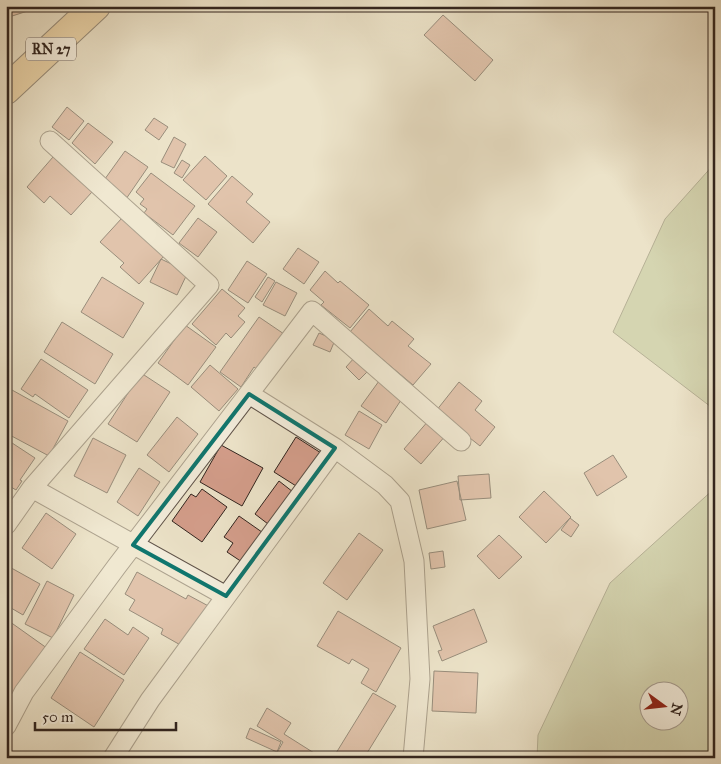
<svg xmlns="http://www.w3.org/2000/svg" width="721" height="764" font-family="'IM FELL Great Primer',serif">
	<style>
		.green { fill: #b8c396; stroke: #75745a; fill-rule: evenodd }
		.building { fill: #d39d8a; stroke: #32251f }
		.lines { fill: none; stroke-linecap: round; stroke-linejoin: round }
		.minor-casing { stroke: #60544a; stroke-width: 21 }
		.primary-casing { stroke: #32251f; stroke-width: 30 }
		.minor { stroke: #f3eddc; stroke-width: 19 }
		.primary { stroke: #e6c284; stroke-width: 28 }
		.marked { fill: none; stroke: #0f766e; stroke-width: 4; stroke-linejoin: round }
		.labels { text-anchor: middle; stroke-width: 4.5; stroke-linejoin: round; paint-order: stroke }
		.shield { fill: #f3eddc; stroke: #6c6158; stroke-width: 1 }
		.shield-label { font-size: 14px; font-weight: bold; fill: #32251f }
	</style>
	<rect width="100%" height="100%" fill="#ece3c9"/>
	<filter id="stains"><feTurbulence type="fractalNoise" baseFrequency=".004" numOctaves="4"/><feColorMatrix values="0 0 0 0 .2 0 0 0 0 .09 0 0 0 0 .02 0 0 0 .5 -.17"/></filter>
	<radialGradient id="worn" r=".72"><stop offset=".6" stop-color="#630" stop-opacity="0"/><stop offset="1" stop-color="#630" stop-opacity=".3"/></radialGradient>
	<path class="green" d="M715 163V410L613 332 665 219Z
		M715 488V758H537L538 735 610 583ZM648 692H678V722H648Z"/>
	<path class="building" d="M6 6H39L40 7 6 18Z
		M443 15 493 60 475 81 424 35Z
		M67 107 84 121 69 140 52 127Z
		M154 118 168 127 159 140 145 130Z
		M88 123 113 142 95 164 72 143Z
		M174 137 186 144 174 168 161 162Z
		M125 151 148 167 126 199 102 183Z
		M205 156 227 176 206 200 183 180Z
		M53 157 92 192 71 215 50 196 44 203 27 187Z
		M182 160 190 165 182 178 174 173Z
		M151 173 195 206 173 235 144 213 147 209 140 204 144 199 136 192Z
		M232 176 253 194 246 202 270 222 253 243 208 204Z
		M122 218 164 256 139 284 120 267 124 263 100 242Z
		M198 218 217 232 198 257 179 243Z
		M298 248 319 262 304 284 283 269Z
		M161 259 188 272 177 295 150 282Z
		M247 261 267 274 248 303 228 290Z
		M325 271 338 283 340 281 369 305 350 328 321 305 324 302 310 290Z
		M102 277 144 303 123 338 81 312Z
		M268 277 275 281 262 302 255 297Z
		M276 282 297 293 285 316 263 305Z
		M222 289 245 308 238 316 245 322 231 338 226 333 216 345 192 324Z
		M369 309 388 326 392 321 414 339 408 346 431 364 413 385 350 332Z
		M259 317 284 334 259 371 254 367 241 387 220 372Z
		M62 322 113 354 95 384 44 352Z
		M185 325 216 347 188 385 158 363Z
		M319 333 335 340 330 352 313 345Z
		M355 357 368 371 359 380 346 367Z
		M41 359 88 390 69 418 35 394 33 397 21 389Z
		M210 365 238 389 219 411 191 387Z
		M141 373 170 392 137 442 108 424Z
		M379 381 403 397 386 423 361 406Z
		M459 382 482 401 475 410 495 427 480 446 436 411Z
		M12 390 68 421 49 456 6 433V401Z
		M359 411 382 425 369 449 345 435Z
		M177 417 198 434 169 472 147 455Z
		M429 420 446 435 421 464 404 449Z
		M296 437 321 453 304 491 274 472Z
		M93 438 126 455 107 493 74 476Z
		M6 439 35 458 20 480 22 481 16 490 6 484Z
		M221 445 263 468 242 506 200 482Z
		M613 455 627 477 597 496 584 473Z
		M139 468 160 482 138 516 117 502Z
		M489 474 491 498 460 500 458 476Z
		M279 481 302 499 281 534 255 514Z
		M457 481 466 520 427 529 419 490Z
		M202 489 227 507 202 542 172 521 191 494 196 497Z
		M544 491 571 517 546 543 519 517Z
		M46 513 76 534 52 569 22 548Z
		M239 516 269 537 248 566 227 552 233 543 224 537Z
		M570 518 579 525 571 537 561 530Z
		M359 533 383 550 347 600 323 583Z
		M499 535 522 557 499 579 477 556Z
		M443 551 445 567 431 569 429 553Z
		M6 565 40 584 23 615 6 605Z
		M137 572 186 599 188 595 214 609 191 651 161 634 163 629 129 610 135 600 125 594Z
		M47 581 74 595 53 638 25 624Z
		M474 609 487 642 442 661 438 651 442 650 433 626Z
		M338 611 401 648 376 692 361 683 369 669 352 659 349 664 317 646Z
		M6 619 51 651 18 699 6 691V682L9 678 6 677Z
		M105 619 128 635 133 627 149 638 124 675 84 649Z
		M80 652 124 680 94 727 51 698Z
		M434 671 478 673 476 713 432 711Z
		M373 693 396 706 364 758H333Z
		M267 708 291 723 284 734 322 758H274L283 742 257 726Z
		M250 728 281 742 277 752 246 738Z"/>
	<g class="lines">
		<g class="minor-casing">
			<path id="minor" d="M249 394 335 448 385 485 400 501 414 561 420 679 413 758
				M32 488 226 596
				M6 525 32 488 209 285 50 141
				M6 726 24 692 117 566 312 311 461 441
				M113 758 150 700 335 448"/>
		</g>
		<g class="primary-casing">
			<path id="primary" d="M6 90 96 6"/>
		</g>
		<use href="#minor" class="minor"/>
		<use href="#primary" class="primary"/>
	</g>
	<path d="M0 0H721V764H0ZM249 394 335 448 226 596 133 545Z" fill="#ece3c9" fill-opacity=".55" fill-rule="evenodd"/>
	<path class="marked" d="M249 394 335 448 226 596 133 545Z"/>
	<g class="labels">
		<rect class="shield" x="26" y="37.5" width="50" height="23" rx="4"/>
		<g class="shield-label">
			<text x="51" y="54">RN 27</text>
		</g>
	</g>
	<rect width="721" height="764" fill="none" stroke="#ece3c9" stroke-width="25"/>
	<rect x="8" y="8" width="706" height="749" fill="none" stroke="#32251f" stroke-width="2.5"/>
	<rect x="12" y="12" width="696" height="739" fill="none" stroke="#32251f"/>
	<g transform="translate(664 706) rotate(105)"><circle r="24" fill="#f3eddc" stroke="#a69d90"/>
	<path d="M0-4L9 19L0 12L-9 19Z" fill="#8f2418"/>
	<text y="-8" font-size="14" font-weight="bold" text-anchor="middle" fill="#32251f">N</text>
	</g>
	<path d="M35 722v8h141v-8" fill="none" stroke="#32251f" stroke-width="2.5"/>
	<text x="42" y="722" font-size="15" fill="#32251f" stroke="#f3eddc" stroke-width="4" paint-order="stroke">50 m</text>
	<rect width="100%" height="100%" filter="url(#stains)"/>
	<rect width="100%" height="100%" fill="url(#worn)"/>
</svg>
